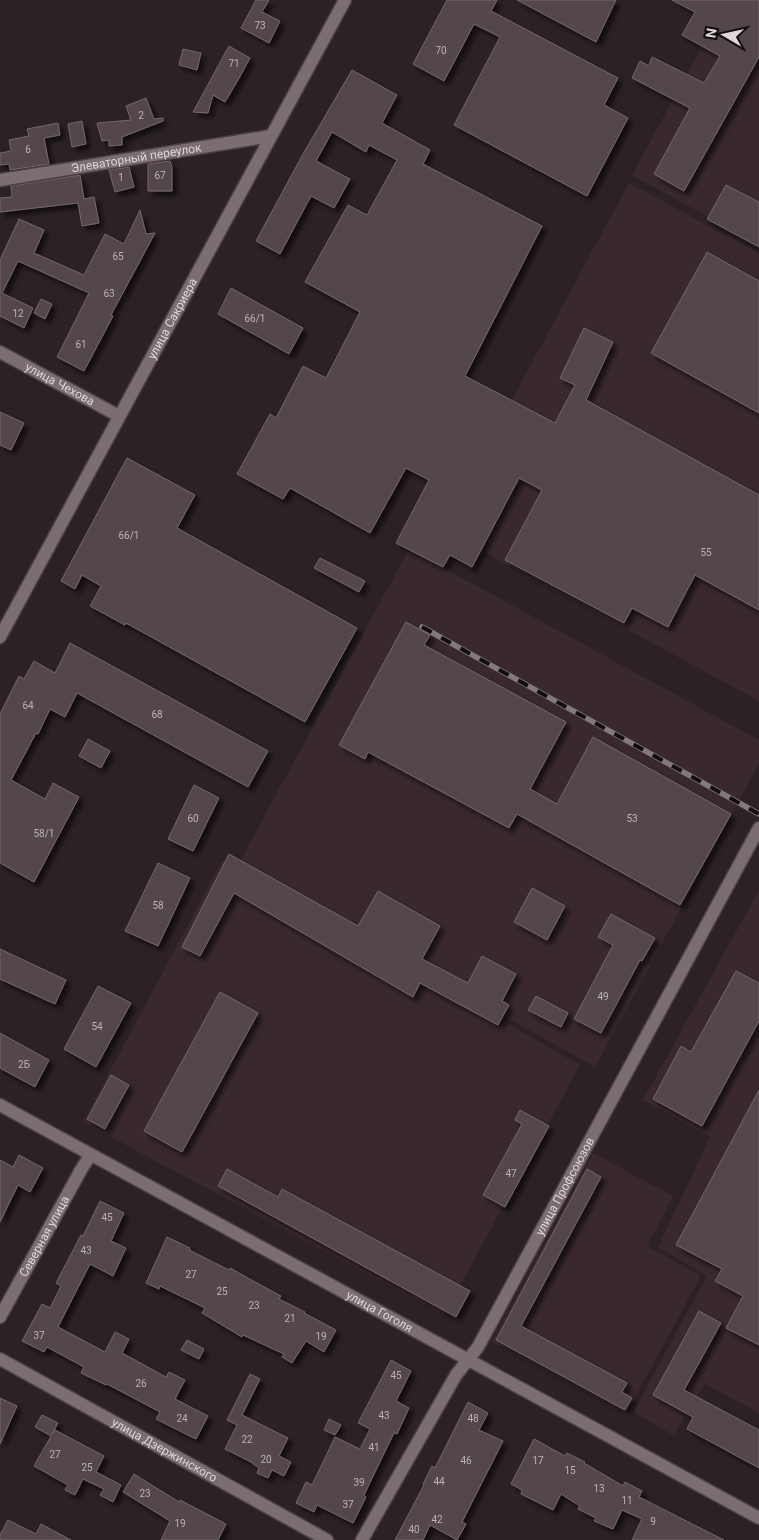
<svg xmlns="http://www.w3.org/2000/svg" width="759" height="1540" font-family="Roboto,sans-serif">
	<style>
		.built { fill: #392830 }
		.building { fill: #53474c; stroke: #74666c; filter: url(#shadow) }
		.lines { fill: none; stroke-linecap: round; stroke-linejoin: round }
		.minor-casing { stroke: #4a4044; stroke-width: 15 }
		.minor { stroke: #7a6d73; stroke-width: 12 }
		.rail-casing { stroke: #82797c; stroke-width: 5.5 }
		.rail { stroke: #120d0f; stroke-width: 4; stroke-dasharray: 11; stroke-linecap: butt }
		.labels { text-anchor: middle; stroke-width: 5; stroke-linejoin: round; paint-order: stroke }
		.number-label { font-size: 10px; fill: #bcb3b6 }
		.street-label { font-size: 12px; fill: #dfd7da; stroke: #120d0f }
	</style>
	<defs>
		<filter id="shadow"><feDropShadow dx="4.5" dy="4.5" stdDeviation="2.5" flood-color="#0009"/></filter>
	</defs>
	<rect width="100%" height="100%" fill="#2c2226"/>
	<path class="built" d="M727 0H759V245L632 175Z
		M629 183 759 253V701L442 529Z
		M409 549 759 740V764L595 1067 237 867Z
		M222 861 580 1065 444 1315 83 1122Z
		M759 890V1413L705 1384 673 1435 633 1412 707 1276 658 1247 710 1137 643 1100Z
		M593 1153 673 1196 647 1246 701 1276 626 1414 492 1342Z"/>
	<path class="building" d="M256 0H269L262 12 280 21 269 43 241 28Z
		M447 0H497L491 11 618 78 604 105 628 118 587 196 454 125 500 37 474 24 444 81 413 64Z
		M517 0H616L596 42Z
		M672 0H759V57L684 191 654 174 690 108 632 78 640 61 649 66 652 57 704 83 720 56 682 35 695 12Z
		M229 46 250 58 238 80 225 102 213 95 208 113 193 112Z
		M183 49 201 53 197 70 179 65Z
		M352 70 397 95 382 123 430 150 423 164 542 226 465 376 555 423 575 385 560 378 584 328 613 342 586 400 759 495V610L695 575 668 627 632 608 624 623 505 560 542 490 519 478 472 567 450 555 443 567 396 543 429 480 406 468 370 533 290 488 283 499 237 474 270 414 276 418 303 366 326 378 360 312 305 282 348 205 367 215 397 160 369 145 366 152 332 132 316 161 350 179 334 208 311 196 280 254 256 241 303 154Z
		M146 98 154 119 163 118V121L122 137V145L109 146V140L102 141 97 123 131 120 126 106Z
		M82 121 86 144 72 147 68 124Z
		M58 123 60 135 44 138 49 164 10 170 9 164 0 165V153L11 151 9 140 29 136 27 129Z
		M170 161 172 167V191H148V164Z
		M129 167 134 187 115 192 109 170Z
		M80 175 84 199 94 197 99 223 82 226 78 203 0 212V198L12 197 11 186Z
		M726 185 759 202V247L707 219Z
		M140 210 146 234 155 233 111 315 113 316 84 371 57 357 89 293 18 261 2 293 33 308 24 328 0 316V260L19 219 44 230 34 253 84 275 105 234 124 244Z
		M707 252 759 281V413L651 353Z
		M231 288 303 328 289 354 218 314Z
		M41 299 52 304 45 319 34 313Z
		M0 412 24 423 11 450 0 445Z
		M127 458 195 495 177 528 357 628 305 722 126 623 125 625 90 606 101 586 82 575 75 589 61 581Z
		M320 558 365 581 359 592 314 568Z
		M406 622 430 635 424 645 566 722 530 789 557 804 593 737 731 814 680 905 517 814 509 828 368 752 365 759 339 745Z
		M70 643 268 751 248 787 77 693 65 717 50 709 38 734 36 733 11 780 45 799 53 783 79 797 34 882 0 863V714L19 676 24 679 34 661 55 673Z
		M88 739 110 751 101 768 79 756Z
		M194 785 219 798 193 851 168 839Z
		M229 854 358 926 378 891 440 926 422 959 468 983 482 956 516 974 502 1001 509 1005 498 1025 420 983 413 997 234 893 200 956 182 947Z
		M158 863 190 878 158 946 125 931Z
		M532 888 565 906 547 940 514 922Z
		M611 914 655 938 642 961 640 960 601 1033 574 1019 613 945 598 937Z
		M0 949 66 980 55 1004 0 979Z
		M736 971 759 983V1021L702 1126 653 1099 681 1046 691 1052Z
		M98 986 131 1003 96 1067 64 1049Z
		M220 992 258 1013 182 1152 144 1131Z
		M536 996 568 1013 561 1027 528 1010Z
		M0 1033 49 1060 35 1087 0 1068Z
		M111 1075 129 1085 105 1129 87 1119Z
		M759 1090V1345L726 1328 743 1296 715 1281 722 1269 676 1245Z
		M520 1110 549 1126 505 1207 483 1195 522 1124 515 1120Z
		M19 1155 43 1168 30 1192 18 1185 0 1222V1160L13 1167Z
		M227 1169 278 1197 282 1189 470 1291 456 1317 218 1186Z
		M587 1169 601 1177 521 1326 627 1383 622 1392 632 1398 625 1410 496 1340Z
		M100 1201 124 1213 111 1241 126 1248 113 1276 90 1264 58 1327 105 1352 115 1332 129 1339 122 1353 166 1377 169 1372 185 1380 175 1399 208 1416 196 1439 156 1419 160 1412 107 1384 106 1385 81 1373 84 1367 47 1347 44 1352 22 1341 42 1304 50 1308 61 1286 56 1283 81 1235 83 1236Z
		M167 1237 190 1248 189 1250 229 1270 230 1268 255 1282 281 1296 279 1299 305 1312 304 1313 336 1330 324 1352 306 1341 292 1363 282 1357 284 1354 243 1335 242 1337 202 1313 205 1308 160 1286 159 1289 146 1283Z
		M699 1311 721 1323 684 1390 759 1430V1468L687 1429 693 1417 653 1395Z
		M187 1340 204 1349 199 1359 181 1350Z
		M391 1360 411 1371 396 1401 409 1408 397 1434 394 1433 375 1472 364 1495 366 1497 353 1523 317 1505 314 1512 296 1503 306 1482 312 1485 335 1437 360 1449 370 1429 358 1423Z
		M250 1374 260 1379 242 1415 288 1438 279 1456 291 1462 284 1476 272 1470 268 1478 257 1473 259 1468 253 1464V1463L225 1449 237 1425 227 1420Z
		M0 1398 17 1406 0 1444Z
		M468 1402 488 1413 479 1430 503 1441 462 1522 466 1524 457 1540 430 1525 423 1540H395L424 1485 423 1484 432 1466 435 1468Z
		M42 1415 58 1423 52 1434 55 1430 104 1456 96 1472 121 1485 113 1502 100 1495 104 1489 83 1479 75 1495 65 1490 68 1485 34 1466 51 1436 35 1427Z
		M329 1419 341 1425 335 1435 324 1430Z
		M534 1439 565 1456 567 1453 585 1462 584 1463 623 1486 625 1482 642 1491 639 1497 724 1540H632L642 1519 622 1510 613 1529 594 1521 596 1518 578 1509 580 1506 561 1494 553 1510 521 1494 522 1490 511 1484Z
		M134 1474 179 1502 180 1500 226 1524 218 1540H161L170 1521 123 1492Z
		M8 1520 36 1534 41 1524 71 1540H0V1535Z"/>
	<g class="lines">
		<g class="minor-casing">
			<g id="minor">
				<path id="s1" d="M0 180 271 136"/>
				<path id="s2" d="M0 352 119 416"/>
				<path id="s3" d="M0 637 345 0"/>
				<path id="s4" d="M0 1105 759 1518"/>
				<path id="s5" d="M0 1317 82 1168 90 1156"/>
				<path id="s6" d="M0 1359 327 1540"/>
				<path id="s7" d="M362 1540 456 1375 478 1347 759 828"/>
			</g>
		</g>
		<use href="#minor" class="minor"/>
		<g class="rail-casing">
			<path id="rail" d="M422 627 759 814"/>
		</g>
		<use href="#rail" class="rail"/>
	</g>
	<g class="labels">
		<g class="number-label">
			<text x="260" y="29">73</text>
			<text x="441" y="54">70</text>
			<text x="234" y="67">71</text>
			<text x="141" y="119">2</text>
			<text x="28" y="153">6</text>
			<text x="160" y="179">67</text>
			<text x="121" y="181">1</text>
			<text x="118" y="260">65</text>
			<text x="109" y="297">63</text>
			<text x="18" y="317">12</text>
			<text x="255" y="322">66/1</text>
			<text x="81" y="348">61</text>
			<text x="129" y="539">66/1</text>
			<text x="706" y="556">55</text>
			<text x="28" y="709">64</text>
			<text x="157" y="718">68</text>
			<text x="193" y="822">60</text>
			<text x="632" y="822">53</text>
			<text x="44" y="837">58/1</text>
			<text x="158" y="909">58</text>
			<text x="603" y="1000">49</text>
			<text x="97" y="1030">54</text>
			<text x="24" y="1068">2Б</text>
			<text x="511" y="1177">47</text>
			<text x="107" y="1221">45</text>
			<text x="86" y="1254">43</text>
			<text x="191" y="1278">27</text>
			<text x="222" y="1295">25</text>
			<text x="254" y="1309">23</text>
			<text x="290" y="1322">21</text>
			<text x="39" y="1339">37</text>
			<text x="321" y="1340">19</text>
			<text x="396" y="1379">45</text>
			<text x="141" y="1387">26</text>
			<text x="384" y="1419">43</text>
			<text x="182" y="1422">24</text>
			<text x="473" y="1422">48</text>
			<text x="247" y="1443">22</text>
			<text x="374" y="1451">41</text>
			<text x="55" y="1458">27</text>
			<text x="266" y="1463">20</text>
			<text x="466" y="1464">46</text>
			<text x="538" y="1464">17</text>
			<text x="87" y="1471">25</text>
			<text x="570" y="1474">15</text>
			<text x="439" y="1485">44</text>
			<text x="359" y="1486">39</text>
			<text x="599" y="1492">13</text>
			<text x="145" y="1497">23</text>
			<text x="627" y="1504">11</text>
			<text x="348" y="1508">37</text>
			<text x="437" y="1523">42</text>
			<text x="653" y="1525">9</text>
			<text x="180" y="1527">19</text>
			<text x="414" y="1533">40</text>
		</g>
		<g class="street-label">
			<text dy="4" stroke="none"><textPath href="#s1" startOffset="138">Элеваторный переулок</textPath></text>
			<text dy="4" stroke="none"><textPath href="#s3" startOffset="362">улица Сакриера</textPath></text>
			<text dy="4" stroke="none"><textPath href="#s2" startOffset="68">улица Чехова</textPath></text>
			<text dy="4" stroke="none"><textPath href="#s7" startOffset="408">улица Профсоюзов</textPath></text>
			<text dy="4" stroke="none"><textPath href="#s5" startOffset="92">Северная улица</textPath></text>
			<text dy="4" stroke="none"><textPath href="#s4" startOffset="432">улица Гоголя</textPath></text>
			<text dy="4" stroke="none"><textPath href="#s6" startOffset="188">улица Дзержинского</textPath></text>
		</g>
	</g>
	<g transform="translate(724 35) rotate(279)" stroke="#120d0f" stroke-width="4" paint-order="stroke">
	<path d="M0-4L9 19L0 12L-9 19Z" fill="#dfd7da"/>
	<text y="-8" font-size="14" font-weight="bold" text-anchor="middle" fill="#dfd7da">N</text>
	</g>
</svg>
